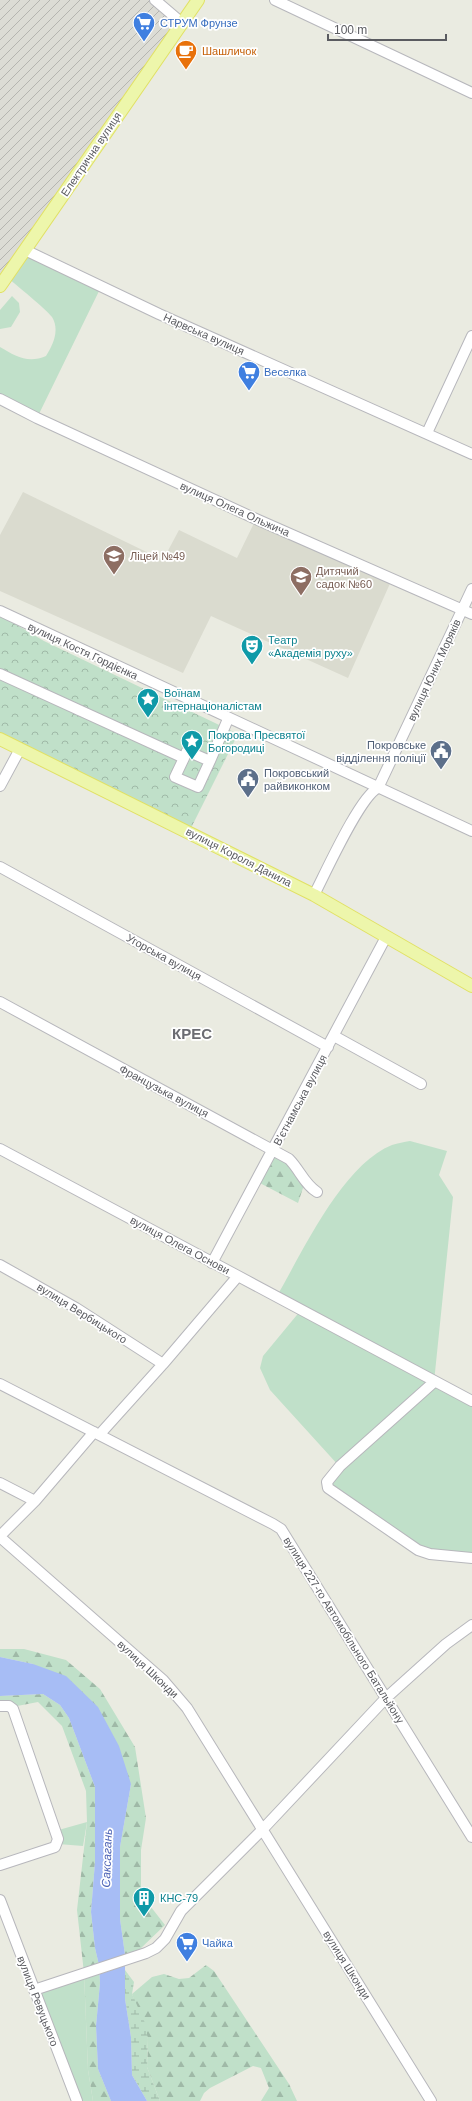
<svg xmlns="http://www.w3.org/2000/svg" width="472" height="2101" font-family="Helvetica,sans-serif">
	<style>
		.industrial { fill: url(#industrial-furrows) }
		.education { fill: #dadbcf }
		.green { fill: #c0e0c9 }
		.forest { fill: url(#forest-firs) }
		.wetland { fill: url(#wetland-marsh) }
		.park { fill: url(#park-crowns) }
		.water { fill: #a7bdf5 }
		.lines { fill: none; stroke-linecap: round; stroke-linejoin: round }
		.minor-casing { stroke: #b7b7bc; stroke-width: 12 }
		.major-casing { stroke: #e1e164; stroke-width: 14 }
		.minor { stroke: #fff; stroke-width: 10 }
		.major { stroke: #edf6ab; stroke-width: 12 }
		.labels { text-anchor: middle; stroke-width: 3.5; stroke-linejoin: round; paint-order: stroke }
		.shop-label { font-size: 11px; fill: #366cbe; stroke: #fff; text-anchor: start }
		.food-label { font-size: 11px; fill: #c56008; stroke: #fff; text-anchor: start }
		.street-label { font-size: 11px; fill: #5a5b60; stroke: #fff }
		.education-label { font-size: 11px; fill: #785e54; stroke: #fff; text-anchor: start }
		.culture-label { font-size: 11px; fill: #0d838f; stroke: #fff; text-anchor: start }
		.service-label { font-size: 11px; fill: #4e5e75; stroke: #fff; text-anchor: end }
		.water-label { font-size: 12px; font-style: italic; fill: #4d63b5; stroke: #fff }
		.district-label { font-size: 15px; font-weight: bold; fill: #6b6c72; stroke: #fff }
	</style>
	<defs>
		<pattern id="industrial-furrows" width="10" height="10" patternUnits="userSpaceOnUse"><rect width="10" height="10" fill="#dcdcd5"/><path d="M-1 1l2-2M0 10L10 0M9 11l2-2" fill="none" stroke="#b5b5b0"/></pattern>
		<pattern id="forest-firs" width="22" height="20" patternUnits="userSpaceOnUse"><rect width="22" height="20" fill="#c0e0c9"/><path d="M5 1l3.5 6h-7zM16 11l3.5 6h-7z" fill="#9fb9a7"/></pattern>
		<pattern id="wetland-marsh" width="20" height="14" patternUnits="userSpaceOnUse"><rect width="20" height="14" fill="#c0e0c9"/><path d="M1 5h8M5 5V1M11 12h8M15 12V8" fill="none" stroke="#9fb9a7"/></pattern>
		<pattern id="park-crowns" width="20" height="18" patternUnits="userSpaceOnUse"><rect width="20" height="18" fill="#c0e0c9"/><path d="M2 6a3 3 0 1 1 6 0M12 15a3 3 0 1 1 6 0" fill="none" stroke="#9fb9a7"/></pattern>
	</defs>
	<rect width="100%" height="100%" fill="#eaebe1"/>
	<path class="industrial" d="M0 0H155L182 23 0 286Z"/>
	<path class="education" d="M23 492 163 560 179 530 237 558 256 519 392 579 348 678 211 616 183 673 0 591V535Z"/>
	<path class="green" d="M25 250 101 287 37 418 0 399V347C15 356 28 364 46 356 53 345 60 330 52 317 45 308 17 286 7 277Z
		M12 296 19 303 20 312 11 327 0 329V310Z
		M410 1141 447 1151 439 1175 453 1197 434 1382 472 1401V1558L430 1554 328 1488 339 1466 270 1390 260 1368 263 1356 301 1310 277 1296C303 1251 343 1164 392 1145 398 1143 404 1142 410 1141Z
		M87 1822 83 1846 58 1844 55 1831Z
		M84 1973 88 2070 93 2101H77L34 1990Z"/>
	<path class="forest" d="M273 1150 289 1159 305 1182 298 1203 256 1181Z
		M0 1649H24L66 1660 100 1689 135 1747 146 1818 141 1850V1907H151L165 1925 139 1950 125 1955 120 1919V1847L131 1784 33 1664 0 1657Z
		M43 1694 60 1705 69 1718 95 1787V1862L91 1912 95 1948 99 1965 100 1983 96 2026 98 2069 111 2101H93L88 2070 84 1973 77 1910 87 1822 86 1791 62 1726 38 1702 12 1707 0 1706V1696Z
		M206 1965 214 1971 289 2084 297 2101H261L269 2088 261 2068 253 2066 210 2088 204 2093 200 2101H160L147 2067 148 2039 132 1994 152 1977 164 1974 179 1979 189 1978Z"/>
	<path class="wetland" d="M125 1970 134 1982 132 1994 145 2023 148 2039 147 2067 160 2101H147L132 2075 131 2037 125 1999Z"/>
	<path class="park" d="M0 615 44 641 238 734 189 832 0 739Z"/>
	<path class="water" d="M0 1657 33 1664 66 1676 98 1707 119 1746 131 1784 120 1847V1919L125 1955V1999L131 2037 132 2075 147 2101H111L98 2069 96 2026 100 1983 99 1965 95 1948 91 1912 95 1862V1787L69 1718 60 1705 43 1694 0 1696Z"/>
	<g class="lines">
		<g class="minor-casing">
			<path id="minor" d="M155 0 182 23
				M275 0 472 93
				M25 250 159 314 472 454
				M0 399 37 418 256 519 472 614
				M427 433 472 336
				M0 611 472 831
				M0 674 184 758 187 751 210 761 228 719
				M184 758 175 777 198 787 210 761
				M0 786 20 749
				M0 867 328 1047
				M314 895C325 874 360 796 378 788L472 589
				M0 1002 289 1159C300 1170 304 1184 317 1192
				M334 1036 421 1084
				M0 1149 238 1276 163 1364 100 1434
				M212 1263 386 937
				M0 1265 76 1308 163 1364
				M238 1276 472 1401
				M434 1382 340 1466 327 1482 328 1488 418 1550 430 1554 472 1558
				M0 1384 273 1524 281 1529 472 1837
				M0 1483 35 1501
				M0 1536 35 1501 94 1432
				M0 1537 163 1680 187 1708 431 2101
				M0 1706H9L13 1709 58 1839 55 1847 0 1865
				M0 1900 77 2101
				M34 1990 146 1953 156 1948 165 1939 181 1911 262 1830 386 1698 446 1644 472 1625"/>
		</g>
		<g class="major-casing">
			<path id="major" d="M0 286 198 0
				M0 739 314 895 472 986"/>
		</g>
		<use href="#minor" class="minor"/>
		<use href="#major" class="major"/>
	</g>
	<defs>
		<g id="supermarket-pin" transform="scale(1.15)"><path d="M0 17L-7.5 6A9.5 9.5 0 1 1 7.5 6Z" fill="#3f7fe0" stroke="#fff"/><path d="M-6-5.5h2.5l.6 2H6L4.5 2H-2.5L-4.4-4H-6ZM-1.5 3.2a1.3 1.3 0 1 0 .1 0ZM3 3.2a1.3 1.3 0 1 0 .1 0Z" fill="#fff"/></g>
		<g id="cafe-pin" transform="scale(1.15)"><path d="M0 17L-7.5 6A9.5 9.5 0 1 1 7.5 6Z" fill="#e8710a" stroke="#fff"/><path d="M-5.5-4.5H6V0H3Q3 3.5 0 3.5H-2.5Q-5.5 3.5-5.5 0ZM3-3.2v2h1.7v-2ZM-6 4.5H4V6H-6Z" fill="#fff"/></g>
		<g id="school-pin" transform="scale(1.15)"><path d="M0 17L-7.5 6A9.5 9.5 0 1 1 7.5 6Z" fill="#8d6e63" stroke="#fff"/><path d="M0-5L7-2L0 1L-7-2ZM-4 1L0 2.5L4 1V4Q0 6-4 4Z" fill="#fff"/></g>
		<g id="theatre-pin" transform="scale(1.15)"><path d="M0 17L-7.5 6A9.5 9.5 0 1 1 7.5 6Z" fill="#0f9aa8" stroke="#fff"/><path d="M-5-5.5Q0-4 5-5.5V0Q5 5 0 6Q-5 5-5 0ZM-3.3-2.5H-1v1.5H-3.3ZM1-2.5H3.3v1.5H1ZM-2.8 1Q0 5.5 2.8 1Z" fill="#fff"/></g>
		<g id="sight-pin" transform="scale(1.15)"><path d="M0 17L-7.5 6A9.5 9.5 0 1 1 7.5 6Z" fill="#0f9aa8" stroke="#fff"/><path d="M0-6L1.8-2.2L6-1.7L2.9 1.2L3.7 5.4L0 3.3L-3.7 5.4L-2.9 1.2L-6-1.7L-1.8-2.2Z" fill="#fff"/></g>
		<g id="civic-pin" transform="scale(1.15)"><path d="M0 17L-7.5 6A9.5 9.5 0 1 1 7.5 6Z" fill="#5c6f8a" stroke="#fff"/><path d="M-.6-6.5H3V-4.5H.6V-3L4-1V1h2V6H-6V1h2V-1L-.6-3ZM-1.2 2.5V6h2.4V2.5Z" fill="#fff"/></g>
		<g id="building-pin" transform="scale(1.15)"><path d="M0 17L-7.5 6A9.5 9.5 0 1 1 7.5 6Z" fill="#0f9aa8" stroke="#fff"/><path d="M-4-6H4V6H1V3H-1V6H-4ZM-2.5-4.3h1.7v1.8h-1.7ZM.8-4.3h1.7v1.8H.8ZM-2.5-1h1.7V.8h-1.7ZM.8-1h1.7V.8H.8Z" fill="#fff"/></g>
	</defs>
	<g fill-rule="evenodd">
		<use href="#supermarket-pin" x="144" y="23"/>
		<use href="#cafe-pin" x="186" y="51"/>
		<use href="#supermarket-pin" x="249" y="372"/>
		<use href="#school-pin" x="114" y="556"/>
		<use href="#school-pin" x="301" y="577"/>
		<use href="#theatre-pin" x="252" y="646"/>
		<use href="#sight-pin" x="148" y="699"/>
		<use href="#sight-pin" x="192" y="741"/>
		<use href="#civic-pin" x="441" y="751"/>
		<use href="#civic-pin" x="248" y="779"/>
		<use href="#building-pin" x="144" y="1898"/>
		<use href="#supermarket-pin" x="187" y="1943"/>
	</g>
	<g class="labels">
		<g class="shop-label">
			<text x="160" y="27">СТРУМ Фрунзе</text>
			<text x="264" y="376">Веселка</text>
			<text x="202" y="1947">Чайка</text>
		</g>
		<g class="food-label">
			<text x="202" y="55">Шашличок</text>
		</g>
		<g class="street-label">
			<text transform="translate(91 154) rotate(-56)" y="4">Електрична вулиця</text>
			<text transform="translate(204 334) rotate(24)" y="4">Нарвська вулиця</text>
			<text transform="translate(235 509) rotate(24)" y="4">вулиця Олега Ольжича</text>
			<text transform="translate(83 651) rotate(25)" y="4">вулиця Костя Гордієнка</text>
			<text transform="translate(434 670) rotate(-65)" y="4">вулиця Юних Моряків</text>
			<text transform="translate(239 857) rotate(27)" y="4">вулиця Короля Данила</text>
			<text transform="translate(164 957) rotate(29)" y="4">Угорська вулиця</text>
			<text transform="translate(164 1091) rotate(28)" y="4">Французька вулиця</text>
			<text transform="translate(300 1100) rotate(-62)" y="4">Вʼєтнамська вулиця</text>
			<text transform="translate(180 1245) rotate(28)" y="4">вулиця Олега Основи</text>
			<text transform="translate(82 1313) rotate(32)" y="4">вулиця Вербицького</text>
			<text transform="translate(344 1630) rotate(58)" y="4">вулиця 227-го Автомобільного Батальйону</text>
			<text transform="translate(148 1669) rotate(43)" y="4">вулиця Шконди</text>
			<text transform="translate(347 1965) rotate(58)" y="4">вулиця Шконди</text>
			<text transform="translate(38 2001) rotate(69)" y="4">вулиця Ревуцького</text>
		</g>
		<g class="education-label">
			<text x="130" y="560">Ліцей №49</text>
			<text x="316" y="575">Дитячий<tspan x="316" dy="13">садок №60</tspan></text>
		</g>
		<g class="culture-label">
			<text x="268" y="644">Театр<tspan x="268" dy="13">«Академія руху»</tspan></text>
			<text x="164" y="697">Воїнам<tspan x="164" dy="13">інтернаціоналістам</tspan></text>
			<text x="208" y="739">Покрова Пресвятої<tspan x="208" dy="13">Богородиці</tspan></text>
			<text x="160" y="1902">КНС-79</text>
		</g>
		<g class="service-label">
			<text x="426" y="749">Покровське<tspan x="426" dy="13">відділення поліції</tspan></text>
			<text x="264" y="777" text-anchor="start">Покровський<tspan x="264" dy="13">райвиконком</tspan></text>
		</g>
		<g class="water-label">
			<text transform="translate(107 1858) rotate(-88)" y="4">Саксагань</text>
		</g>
		<g class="district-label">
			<text x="192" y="1039">КРЕС</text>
		</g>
	</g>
	<path d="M328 34v6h118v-6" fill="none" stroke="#5a5b60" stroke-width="2"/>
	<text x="334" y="34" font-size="12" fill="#5a5b60" stroke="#ffffff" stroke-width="3" paint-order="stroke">100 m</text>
</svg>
